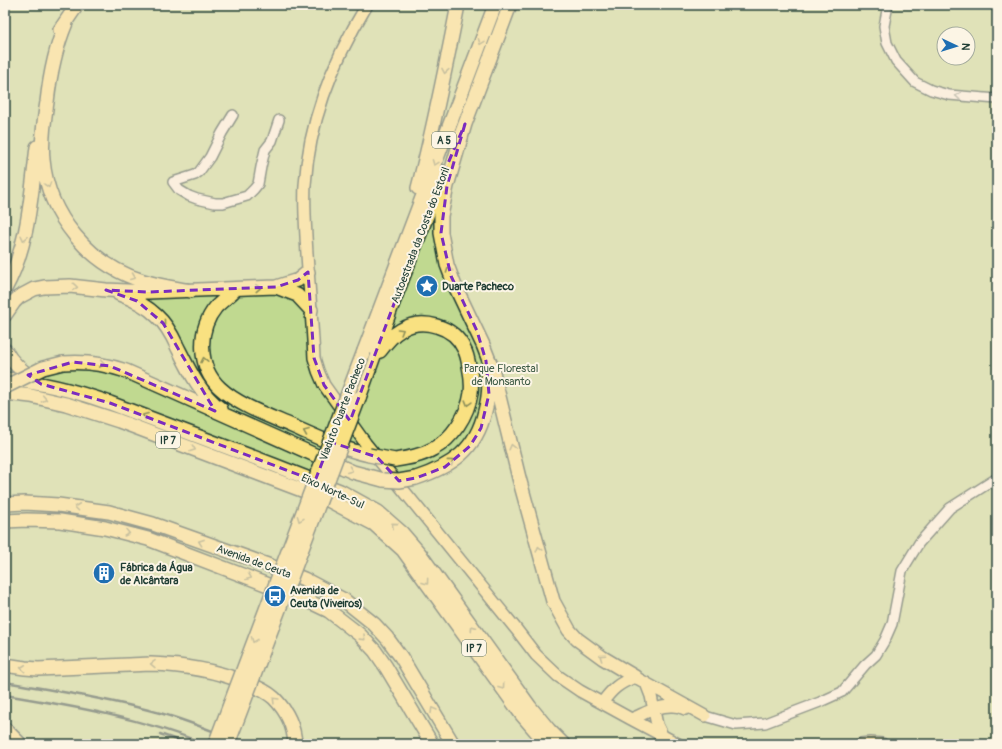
<svg xmlns="http://www.w3.org/2000/svg" width="1002" height="749" font-family="Pangolin,sans-serif">
	<style>
		.green { fill: #c0d990; stroke: #708b62; fill-rule: evenodd }
		.lines { fill: none; stroke-linecap: round; stroke-linejoin: round }
		.minor-casing { stroke: #1f3d34; stroke-width: 12 }
		.major-casing { stroke: #1f3d34; stroke-width: 14 }
		.highway-casing { stroke: #1f3d34; stroke-width: 16 }
		.minor { stroke: #fcf5e5; stroke-width: 9 }
		.major { stroke: #f9e181; stroke-width: 11 }
		.highway { stroke: #f9e181; stroke-width: 13 }
		.rail { stroke: #1f3d34; stroke-width: 2.5 }
		.highway-bridge-casing { stroke: #1f3d34; stroke-width: 16; stroke-linecap: butt }
		.highway-bridge { stroke: #f9e181; stroke-width: 13 }
		.oneway { stroke: #8c8f5a }
		.oneway2 { stroke: #8e998c }
		.marked { fill: none; stroke: #7b2cbf; stroke-width: 3; stroke-dasharray: 8 5; stroke-linejoin: round }
		.labels { text-anchor: middle; stroke-width: 4; stroke-linejoin: round; paint-order: stroke }
		.shield { fill: #fcf5e5; stroke: #617469; stroke-width: 1 }
		.shield-label { font-size: 10px; font-weight: bold; fill: #1f3d34 }
		.street-label { font-size: 11px; fill: #1f3d34; stroke: #fcf5e5 }
		.poi-label { font-size: 11px; font-weight: bold; fill: #1f3d34; stroke: #fcf5e5; text-anchor: start }
		.park-label { font-size: 11px; fill: #3f5c46; stroke: #fcf5e5 }
	</style>
	<rect width="100%" height="100%" fill="#f9e9d8"/>
	<filter id="ink" filterUnits="userSpaceOnUse"><feTurbulence type="fractalNoise" baseFrequency=".025" numOctaves="2"/><feDisplacementMap in="SourceGraphic" scale="8" xChannelSelector="R" yChannelSelector="G"/><feConvolveMatrix kernelMatrix="1 2 1 2 8 2 1 2 1" color-interpolation-filters="sRGB"/></filter>
	<g filter="url(#ink)">
		<path class="green" d="M5 5H997V744H5ZM944 34H968V58H944Z"/>
		<g class="lines">
			<g class="minor-casing">
				<path id="minor" d="M888 5 884 26 887 43 896 61 915 82 931 90 949 95 997 99
					M233 115 222 133 210 157 199 172 195 175 173 182 179 190 189 196 197 199 215 203H223L233 200 247 196 254 189 258 184 261 167 265 150 272 141 279 120
					M705 716 736 725 765 723 820 702 842 692 865 665 876 655 885 640 892 624 902 571 919 543 950 508 997 478"/>
			</g>
			<g class="major-casing">
				<path id="major" d="M367 5C334 59 309 121 305 185 304 202 305 219 306 236 308 277 312 317 314 358L318 371 324 385 366 444 516 629 536 655 558 676 580 691 631 719 678 744
					M646 683 651 696 657 725 663 737
					M602 703C612 689 619 683 635 677L705 716
					M631 719C644 714 658 705 673 706 677 706 681 707 685 709
					M861 744 870 743 882 744"/>
			</g>
			<g class="highway-casing">
				<path id="highway" d="M66 23C55 49 50 75 47 102 44 121 41 141 43 160 48 216 90 265 143 281 159 286 175 288 191 291
					M60 30 77 5
					M465 124 447 186 441 216V233L447 265 455 286 483 345 492 368 519 478 553 601 569 630 577 639 603 658 635 677
					M462 132 510 5
					M418 188C434 127 446 66 458 5
					M276 287 297 295 311 310
					M5 289C29 245 31 195 37 147
					M236 289C230 295 222 301 216 307 197 330 198 368 220 388 238 405 269 416 292 426 317 437 342 449 369 455
					M119 294C133 299 146 305 157 316 166 324 172 335 177 346 189 370 200 394 221 409
					M5 315 14 302 19 297 34 289 44 287 70 286 106 290 148 292 276 287 298 280 308 272
					M5 350C12 364 24 373 37 381
					M364 351 495 5
					M380 351C386 343 392 335 401 330 422 317 454 326 464 349 467 354 468 360 469 366 471 375 472 384 471 393 468 415 452 439 433 449 421 456 408 458 395 460
					M63 363C85 361 105 364 126 371L353 472 383 480
					M5 379C41 382 76 391 110 403L274 465 340 491 378 512 402 533 420 554 530 707 549 730 563 744
					M5 393 31 396 66 404 119 421 328 500 374 524 403 550 522 715 547 744
					M359 398 391 308 444 172
					M416 478C452 466 476 450 485 411 488 400 490 389 488 377
					M5 504 25 503 58 505 109 512 153 524 265 564 304 579 344 600 374 624 387 638 401 657 453 744
					M5 521 27 520 60 521 105 528 148 539 302 598 329 611 360 635 375 651 386 667 432 744
					M5 665 25 668 38 669 151 664C183 665 214 670 244 682 255 686 265 690 274 698 287 711 294 726 295 744
					M5 729 20 744"/>
			</g>
			<use href="#minor" class="minor"/>
			<use href="#major" class="major"/>
			<use href="#highway" class="highway"/>
			<path class="rail" d="M5 682C57 691 109 699 160 713 189 721 217 733 246 744
				M5 695C72 706 141 718 205 744
				M160 734 188 744"/>
			<g class="highway-bridge-casing">
				<path id="highway-bridge" d="M5 387 43 368 63 363
					M369 455 395 460
					M383 480 399 481 416 478
					M215 744 364 351
					M228 744 359 398"/>
			</g>
			<use href="#highway-bridge" class="highway-bridge"/>
		</g>
		<defs><path id="oneway-chevron" d="M-2-3.5L2.5 0L-2 3.5" fill="none" stroke-width="1.6" stroke-linecap="round" stroke-linejoin="round"/></defs>
		<g class="oneway">
			<use href="#oneway-chevron" transform="translate(481 42) rotate(111)"/>
			<use href="#oneway-chevron" transform="translate(445 71) rotate(100)"/>
			<use href="#oneway-chevron" transform="translate(435 163) rotate(111)"/>
			<use href="#oneway-chevron" transform="translate(48 185) rotate(73)"/>
			<use href="#oneway-chevron" transform="translate(24 238) rotate(103)"/>
			<use href="#oneway-chevron" transform="translate(449 270) rotate(-109)"/>
			<use href="#oneway-chevron" transform="translate(133 277) rotate(22)"/>
			<use href="#oneway-chevron" transform="translate(75 287) rotate(5)"/>
			<use href="#oneway-chevron" transform="translate(258 288) rotate(-3)"/>
			<use href="#oneway-chevron" transform="translate(163 323) rotate(51)"/>
			<use href="#oneway-chevron" transform="translate(401 331) rotate(-31)"/>
			<use href="#oneway-chevron" transform="translate(204 360) rotate(-102)"/>
			<use href="#oneway-chevron" transform="translate(102 364) rotate(10)"/>
			<use href="#oneway-chevron" transform="translate(44 399) rotate(12)"/>
			<use href="#oneway-chevron" transform="translate(468 403) rotate(106)"/>
			<use href="#oneway-chevron" transform="translate(145 416) rotate(-159)"/>
			<use href="#oneway-chevron" transform="translate(306 432) rotate(-158)"/>
			<use href="#oneway-chevron" transform="translate(512 447) rotate(-104)"/>
			<use href="#oneway-chevron" transform="translate(193 449) rotate(20)"/>
			<use href="#oneway-chevron" transform="translate(451 462) rotate(-37)"/>
			<use href="#oneway-chevron" transform="translate(350 470) rotate(22)"/>
			<use href="#oneway-chevron" transform="translate(77 507) rotate(-173)"/>
			<use href="#oneway-chevron" transform="translate(300 519) rotate(111)"/>
			<use href="#oneway-chevron" transform="translate(394 525) rotate(-140)"/>
			<use href="#oneway-chevron" transform="translate(127 533) rotate(14)"/>
			<use href="#oneway-chevron" transform="translate(201 542) rotate(-160)"/>
			<use href="#oneway-chevron" transform="translate(539 549) rotate(-105)"/>
			<use href="#oneway-chevron" transform="translate(249 577) rotate(21)"/>
			<use href="#oneway-chevron" transform="translate(426 582) rotate(54)"/>
			<use href="#oneway-chevron" transform="translate(473 628) rotate(-125)"/>
			<use href="#oneway-chevron" transform="translate(363 638) rotate(44)"/>
			<use href="#oneway-chevron" transform="translate(254 640) rotate(111)"/>
			<use href="#oneway-chevron" transform="translate(602 657) rotate(-146)"/>
			<use href="#oneway-chevron" transform="translate(153 664) rotate(-179)"/>
			<use href="#oneway-chevron" transform="translate(23 668) rotate(-174)"/>
			<use href="#oneway-chevron" transform="translate(502 687) rotate(54)"/>
			<use href="#oneway-chevron" transform="translate(275 700) rotate(-135)"/>
			<use href="#oneway-chevron" transform="translate(433 710) rotate(-121)"/>
		</g>
		<use class="oneway2" href="#oneway-chevron" transform="translate(958 96) rotate(-175)"/>
	</g>
	<path d="M0 0H1002V749H0ZM465 124 447 186 441 233 451 276 477 331 486 361 489 394 481 428 470 446 445 467 416 478 399 481 377 457 330 442 315 481 110 403 41 384 28 375 73 362 110 366 215 411 163 323 137 301 106 290 148 292 276 287 298 280 308 272 314 358 324 385 350 421 439 184Z" fill="#f9e9d8" fill-opacity=".55" fill-rule="evenodd"/>
	<path class="marked" d="M465 124 447 186 441 233 451 276 477 331 486 361 489 394 481 428 470 446 445 467 416 478 399 481 377 457 330 442 315 481 110 403 41 384 28 375 73 362 110 366 215 411 163 323 137 301 106 290 148 292 276 287 298 280 308 272 314 358 324 385 350 421 439 184Z"/>
	<defs>
		<g id="sight-disc" transform="scale(1.15)"><circle r="9.5" fill="#1f6fb2" stroke="#fcf5e5"/><path d="M0-6L1.8-2.2L6-1.7L2.9 1.2L3.7 5.4L0 3.3L-3.7 5.4L-2.9 1.2L-6-1.7L-1.8-2.2Z" fill="#fff"/></g>
		<g id="building-disc" transform="scale(1.15)"><circle r="9.5" fill="#1f6fb2" stroke="#fcf5e5"/><path d="M-4-6H4V6H1V3H-1V6H-4ZM-2.5-4.3h1.7v1.8h-1.7ZM.8-4.3h1.7v1.8H.8ZM-2.5-1h1.7V.8h-1.7ZM.8-1h1.7V.8H.8Z" fill="#fff"/></g>
		<g id="bus-disc" transform="scale(1.15)"><circle r="9.5" fill="#1f6fb2" stroke="#fcf5e5"/><path d="M-5-6H5V4H4V6H2V4H-2V6H-4V4H-5ZM-3.5-4V0h7V-4ZM-3.5 1.2v1.5H-2V1.2ZM2 1.2v1.5H3.5V1.2Z" fill="#fff"/></g>
	</defs>
	<g fill-rule="evenodd">
		<use href="#sight-disc" x="427" y="286"/>
		<use href="#building-disc" x="104" y="573"/>
		<use href="#bus-disc" x="275" y="596"/>
	</g>
	<g class="labels">
		<g class="shield">
			<rect x="432" y="132" width="24" height="16" rx="3"/>
			<rect x="156" y="432" width="24" height="16" rx="3"/>
			<rect x="462" y="640" width="24" height="16" rx="3"/>
		</g>
		<g class="shield-label">
			<text x="444" y="144">A 5</text>
			<text x="168" y="444">IP 7</text>
			<text x="474" y="652">IP 7</text>
		</g>
		<g class="street-label">
			<text transform="translate(420 235) rotate(-69)" y="4">Autoestrada da Costa do Estoril</text>
			<text transform="translate(342 409) rotate(-69)" y="4">Viaduto Duarte Pacheco</text>
			<text transform="translate(333 491) rotate(25)" y="4">Eixo Norte-Sul</text>
			<text transform="translate(254 561) rotate(20)" y="4">Avenida de Ceuta</text>
		</g>
		<g class="poi-label">
			<text x="442" y="290">Duarte Pacheco</text>
			<text x="120" y="571">Fábrica da Água<tspan x="120" dy="13">de Alcântara</tspan></text>
			<text x="290" y="594">Avenida de<tspan x="290" dy="13">Ceuta (Viveiros)</tspan></text>
		</g>
		<g class="park-label">
			<text x="501" y="372">Parque Florestal<tspan x="501" dy="13">de Monsanto</tspan></text>
		</g>
	</g>
	<rect width="1002" height="749" fill="none" stroke="#fcf5e5" stroke-width="20"/>
	<rect x="10" y="10" width="982" height="729" fill="none" stroke="#1f3d34" stroke-width="1.5" filter="url(#ink)"/>
	<g transform="translate(956 46) rotate(94)"><circle r="19" fill="#fcf5e5" stroke="#a4ab9e"/>
	<path d="M0-3L7 15L0 10L-7 15Z" fill="#1f6fb2"/>
	<text y="-6" font-size="11" font-weight="bold" text-anchor="middle" fill="#1f3d34">N</text>
	</g>
</svg>
